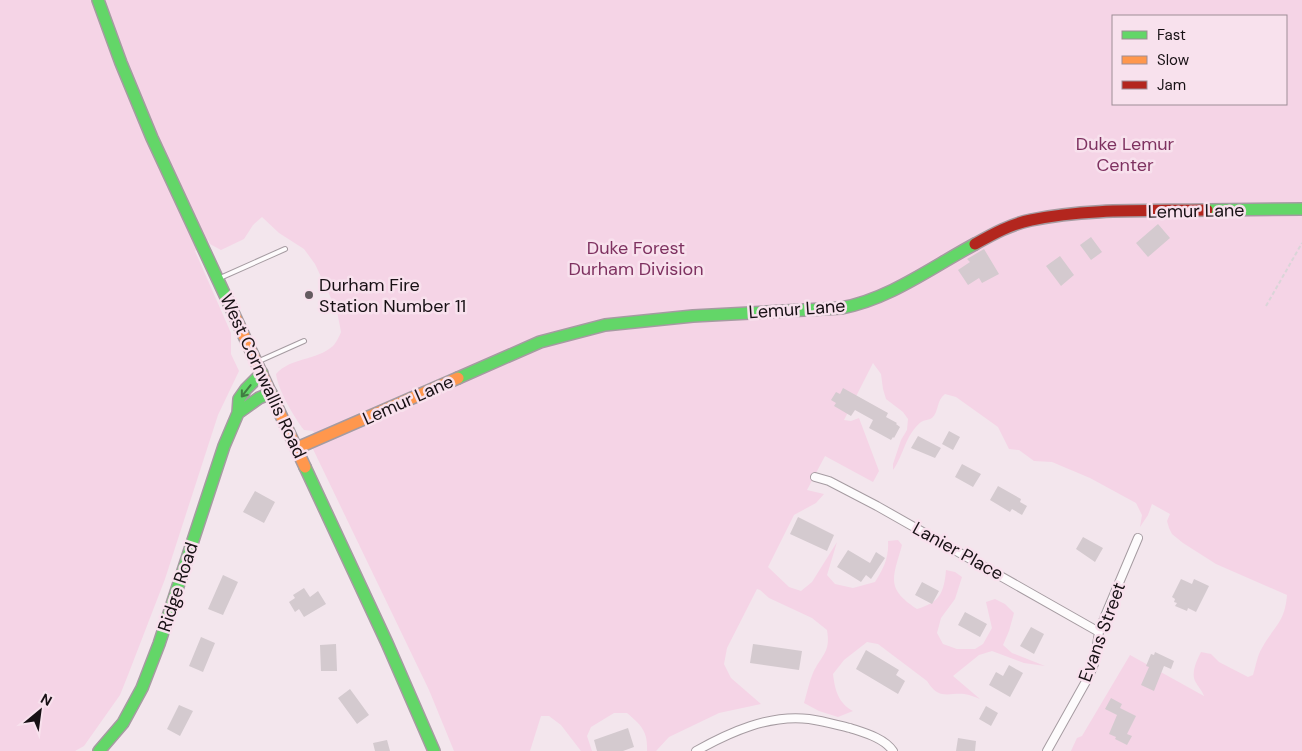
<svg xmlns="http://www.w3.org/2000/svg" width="1302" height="751" font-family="'DM Sans',sans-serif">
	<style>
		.green { fill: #f5d4e6; fill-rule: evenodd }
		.building { fill: #d4cacf }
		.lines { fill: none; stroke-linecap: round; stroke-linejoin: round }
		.lane-casing { stroke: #a59ba1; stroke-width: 6 }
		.street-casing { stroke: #a59ba1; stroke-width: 10 }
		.fast-casing { stroke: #a59ba1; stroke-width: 14 }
		.slow-casing { stroke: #a59ba1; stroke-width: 14 }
		.jam-casing { stroke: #a59ba1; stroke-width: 14 }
		.path { stroke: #dad5d8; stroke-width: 2; stroke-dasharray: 4 2.5; stroke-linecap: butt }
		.lane { stroke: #fdfbfc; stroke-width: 4 }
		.street { stroke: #fdfbfc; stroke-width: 8 }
		.fast { stroke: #63d668; stroke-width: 11 }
		.slow { stroke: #ff974d; stroke-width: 11 }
		.jam { stroke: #b3261e; stroke-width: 11 }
		.oneway { stroke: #417d42 }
		.poi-dot { fill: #645b60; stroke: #f8e1ed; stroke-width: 2 }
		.labels { text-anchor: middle; stroke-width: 5; stroke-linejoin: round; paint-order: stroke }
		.park-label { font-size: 18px; fill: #7e3160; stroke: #f8e1ed }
		.street-label { font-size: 18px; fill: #171014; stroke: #f8e1ed }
		.poi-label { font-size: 18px; fill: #171014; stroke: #f8e1ed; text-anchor: start }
	</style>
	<rect width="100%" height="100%" fill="#f3e6ed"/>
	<path class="green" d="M0 0H1302V751H1071L1077 738 1082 736 1130 655 1204 696C1202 690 1198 687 1195 681 1191 672 1197 660 1201 652L1211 654 1219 662 1248 677 1253 675C1256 666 1257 656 1262 648 1273 627 1285 623 1287 595L1216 564 1183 543 1172 534 1169 528 1167 521 1170 514 1152 504 1148 515 1140 527 1142 515 1136 503 1090 478 1052 462 1034 461 1019 450 1009 449 998 427 956 397 945 394C936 401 939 412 932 418 929 420 924 420 921 422 905 435 904 455 893 470V464L901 440 907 430 908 419 903 412 886 399 883 389 881 374 873 363 844 420 851 421 859 418 879 471 873 482 825 456 807 490 824 494 816 503 794 515 768 567 789 587 801 591 812 582 837 542 827 575 835 584 853 588 875 582C884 568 889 557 888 541L898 540 902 545C893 578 885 588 917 609 940 602 944 593 946 570L955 572 962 577 955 599 941 618 937 633 943 644 957 649H975L983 644 992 628 986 602 995 599 1005 604 1014 613 1009 631 1003 645 1012 653 1045 666 1024 663 992 651 979 655 953 676 980 699C977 698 973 696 969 695 952 690 940 703 927 681L878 644 867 642 844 660 833 674C835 690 838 703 853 711L838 717 819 711 804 703C807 693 809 682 813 673 821 655 831 653 827 630L812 618 769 598 760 590 757 589 727 648 724 664 731 678 761 704 719 713 669 737 656 751H647C648 731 641 725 627 713H614L591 727 587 736 592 751H581L561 725 549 716H541L530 751H454L429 690 312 447 319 442 313 431 304 430C294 417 278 390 276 374 291 357 316 361 333 346 336 343 339 337 341 332L337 311 315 264 304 249 279 233 262 217 253 225 244 239 221 250 210 244 208 240 195 251 231 333V354L239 371 218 415 165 579 128 675 120 695 84 746 75 751H0ZM1113 16H1286V104H1113Z"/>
	<path class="building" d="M1158 224 1170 238 1148 257 1136 243Z
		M1091 237 1102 252 1091 260 1080 245Z
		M984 249 999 274 982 283 979 278 968 285 958 270 970 262 967 259Z
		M1060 256 1074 275 1061 286 1046 266Z
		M843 388 888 413 886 417 897 423 896 424 900 427 894 438 893 437 891 440 869 428 873 420 855 410 851 416 834 406 836 403 831 400 836 392 840 394Z
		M949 431 960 437 953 450 942 444Z
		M918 436 941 448 935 458 911 448Z
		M962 464 981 474 973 487 955 477Z
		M998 486 1021 499 1020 502 1027 506 1022 515 1012 509 1010 512 990 500Z
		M255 491 275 502 264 523 243 512Z
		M798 517 834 535 827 551 790 534Z
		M1083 537 1103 548 1095 562 1076 549Z
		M848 550 870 563 876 552 885 558 871 579 866 575 861 582 837 567Z
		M223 575 238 582 223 615 208 609Z
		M1181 579 1192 584 1194 579 1209 586 1196 612 1188 608 1187 611 1175 606 1177 603 1174 602 1175 599 1172 597Z
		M922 582 939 591 932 604 915 595Z
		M304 588 310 597 318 591 326 604 304 617 299 609 295 612 289 602 295 598 293 595Z
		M965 612 987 624 980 637 958 625Z
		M1031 627 1044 634 1034 654 1020 646Z
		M201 637 215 643 203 672 189 666Z
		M336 644 337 671H321L320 645Z
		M753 644 802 651 799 670 750 663Z
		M866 650 899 670 896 675 905 681 898 694 856 669Z
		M1155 652 1174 661 1171 669 1164 666 1154 691 1141 685 1149 667 1146 666 1151 654 1154 655Z
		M1009 665 1023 673 1010 697 989 685 996 672 1003 676Z
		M350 689 369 715 357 724 338 698Z
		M1111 698 1122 704 1120 708 1136 716 1127 734 1132 736 1127 745 1115 739 1116 737 1109 734 1117 715 1105 709Z
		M179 705 193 711 180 736 167 729Z
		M986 706 998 713 991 726 979 719Z
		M628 728 634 747 623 751H597L594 740Z
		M958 738 976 741 975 751H956Z
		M387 740 390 751H375L373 743Z"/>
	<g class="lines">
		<g class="lane-casing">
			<path id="lane" d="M220 278 285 249
				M257 362 304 341"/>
		</g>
		<g class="street-casing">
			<path id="street" d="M815 477 829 481 877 506 1099 632
				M696 751C730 732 770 714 809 719 823 721 837 725 850 728 865 733 884 738 893 751
				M1047 751 1089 676 1094 664 1099 632 1105 616 1138 538"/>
		</g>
		<g class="fast-casing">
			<path id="fast" d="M98 0 121 63 152 138 231 308
				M1207 210 1302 209
				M458 378 540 342 605 325 693 316 841 308C890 299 932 267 975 244
				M238 413 259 398 271 393
				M305 467 387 643 434 751
				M99 751 123 723 142 688 159 644 224 446 238 413 239 399 246 389 262 373"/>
		</g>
		<g class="slow-casing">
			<path id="slow" d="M231 308 305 467
				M297 448 458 378"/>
		</g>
		<g class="jam-casing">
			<path id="jam" d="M975 244C993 234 1011 224 1031 220 1087 208 1150 211 1207 210"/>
		</g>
		<path class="path" d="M1266 306 1302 243"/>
		<use href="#lane" class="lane"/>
		<use href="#street" class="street"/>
		<use href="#fast" class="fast"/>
		<use href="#slow" class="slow"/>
		<use href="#jam" class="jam"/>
	</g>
	<defs><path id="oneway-shaft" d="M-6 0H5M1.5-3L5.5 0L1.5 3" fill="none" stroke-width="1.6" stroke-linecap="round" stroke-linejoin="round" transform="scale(1.25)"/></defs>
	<use class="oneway" href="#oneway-shaft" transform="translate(246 391) rotate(128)"/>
	<circle class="poi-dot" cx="309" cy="295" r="5"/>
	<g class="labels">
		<g class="park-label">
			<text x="1125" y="150">Duke Lemur<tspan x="1125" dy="21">Center</tspan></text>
			<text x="636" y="254">Duke Forest<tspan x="636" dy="21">Durham Division</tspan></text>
		</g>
		<g class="street-label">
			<text transform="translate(1196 211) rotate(-1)" y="6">Lemur Lane</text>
			<text transform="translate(797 309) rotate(-4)" y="6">Lemur Lane</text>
			<text transform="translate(263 376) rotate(65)" y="6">West Cornwallis Road</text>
			<text transform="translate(408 400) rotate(-24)" y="6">Lemur Lane</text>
			<text transform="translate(958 551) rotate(29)" y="6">Lanier Place</text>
			<text transform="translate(178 587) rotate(-72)" y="6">Ridge Road</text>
			<text transform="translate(1102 632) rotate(-70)" y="6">Evans Street</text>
		</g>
		<g class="poi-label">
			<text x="319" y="291">Durham Fire<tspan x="319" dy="21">Station Number 11</tspan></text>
		</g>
	</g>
	<rect x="1112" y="15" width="175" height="90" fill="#f8e1ed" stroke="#9e8d96"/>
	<rect x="1122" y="31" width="25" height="8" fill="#63d668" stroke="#9e8d96"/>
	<text x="1157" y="40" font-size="15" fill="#171014">Fast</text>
	<rect x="1122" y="56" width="25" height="8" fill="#ff974d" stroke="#9e8d96"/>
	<text x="1157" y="65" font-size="15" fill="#171014">Slow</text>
	<rect x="1122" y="81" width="25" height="8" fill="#b3261e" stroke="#9e8d96"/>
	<text x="1157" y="90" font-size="15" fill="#171014">Jam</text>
	<g transform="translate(40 711) rotate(29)" stroke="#f8e1ed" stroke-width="4" paint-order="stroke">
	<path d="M0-4L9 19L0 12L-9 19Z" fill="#171014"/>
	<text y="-8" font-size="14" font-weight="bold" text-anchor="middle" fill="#171014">N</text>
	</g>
</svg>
